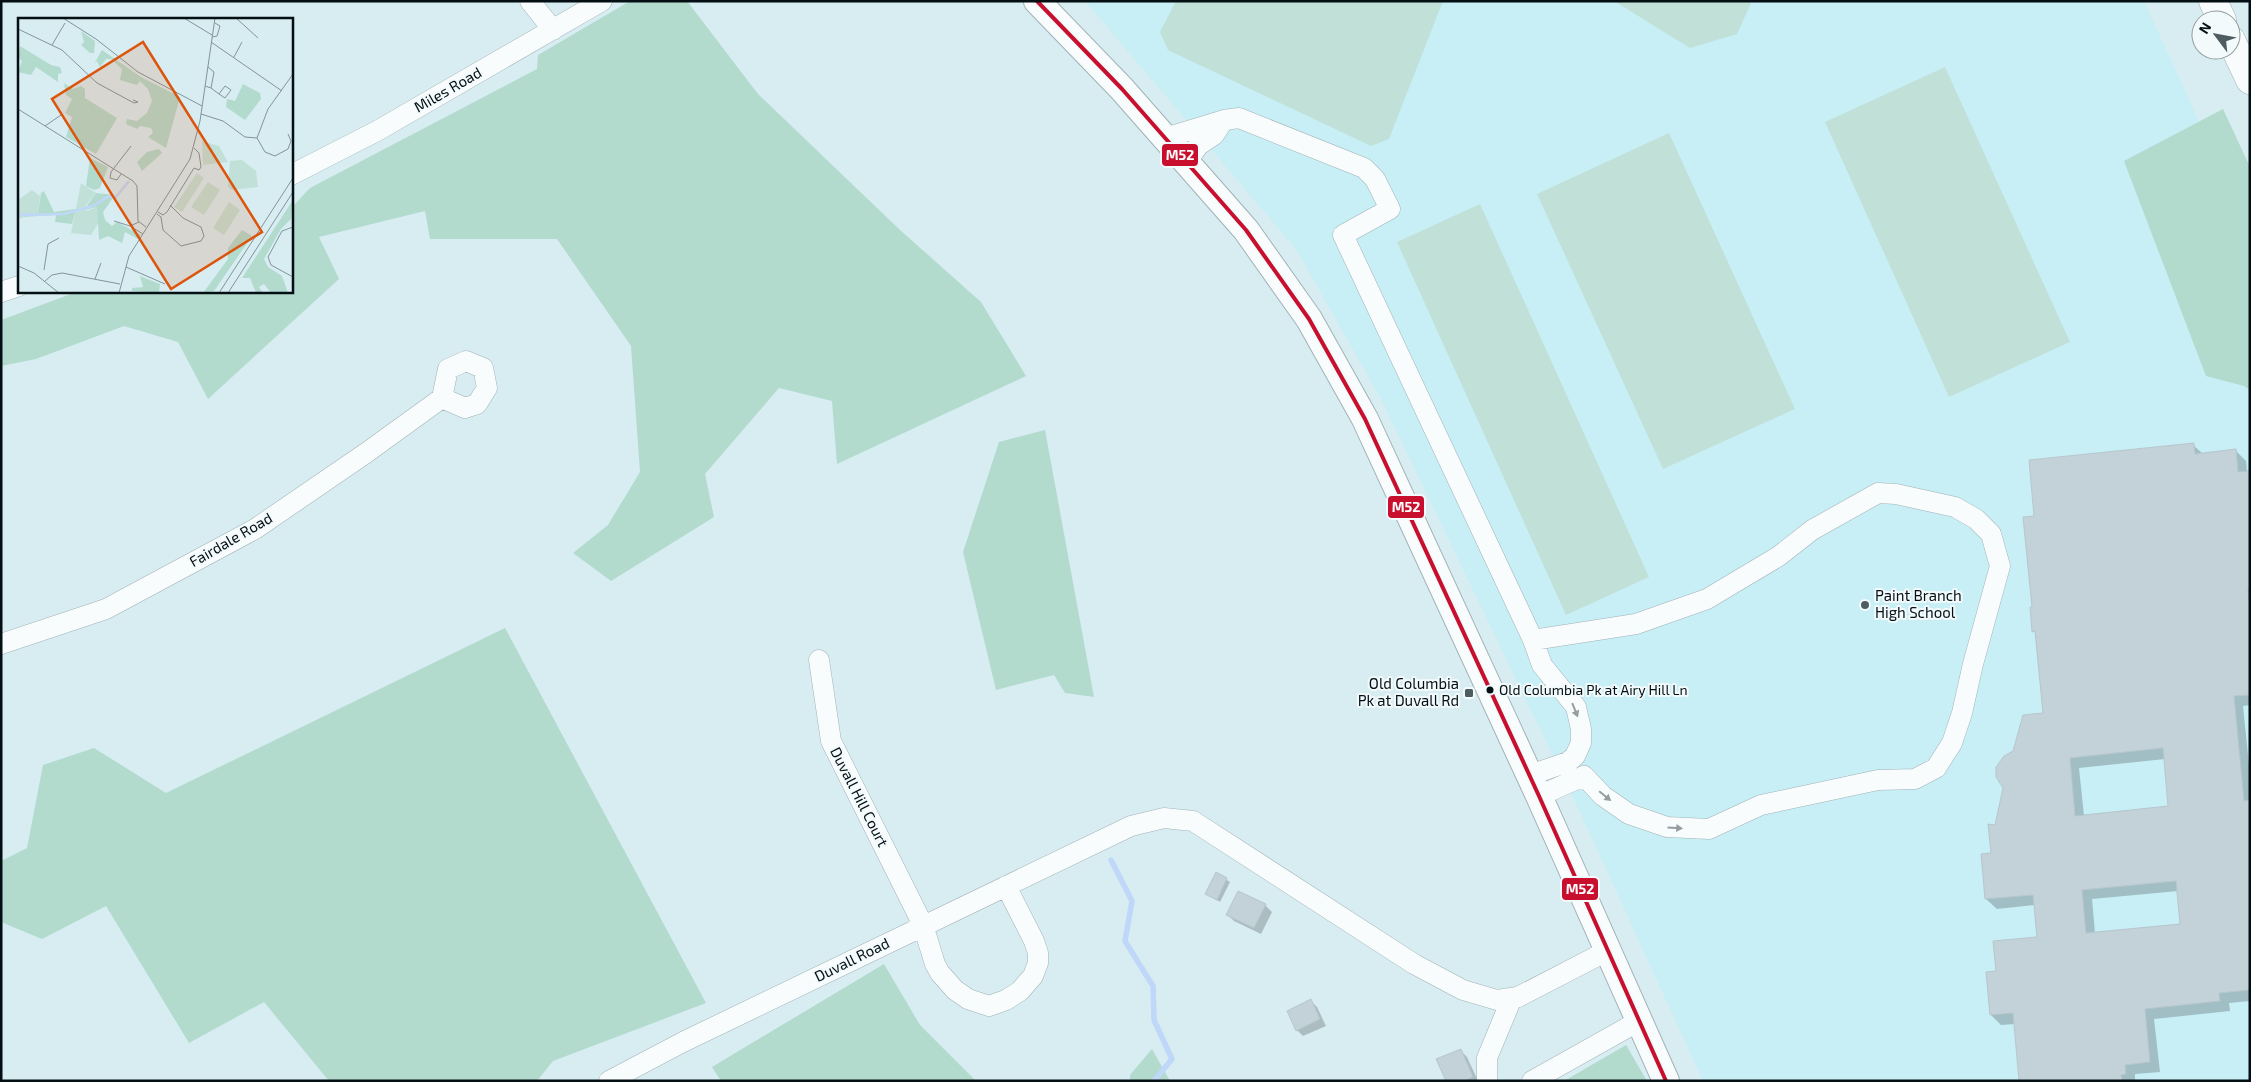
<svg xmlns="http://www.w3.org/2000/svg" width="2251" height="1082" font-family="'Exo 2',sans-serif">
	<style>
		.built { fill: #c8eef6 }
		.green { fill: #c1e1d8 }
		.forest { fill: #b2dbce }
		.shadow { fill: #0003; fill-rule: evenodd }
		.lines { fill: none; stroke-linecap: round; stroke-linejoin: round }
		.stream { stroke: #bfd7f8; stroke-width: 5.5 }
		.building { fill: #c3d2d8; stroke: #b7c6cd; fill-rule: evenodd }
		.minor-casing { stroke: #a1b2b6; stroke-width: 21 }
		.major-casing { stroke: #a1b2b6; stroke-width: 28 }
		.highway-casing { stroke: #a1b2b6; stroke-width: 29 }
		.minor { stroke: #f9fcfd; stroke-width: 20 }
		.major { stroke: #f9fcfd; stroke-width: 26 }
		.highway { stroke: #f9fcfd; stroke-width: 28 }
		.bus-1-casing { stroke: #f3fafc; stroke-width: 8 }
		.bus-1 { stroke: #c8102e; stroke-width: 4 }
		.oneway { fill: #979d9f }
		.poi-dot { fill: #4d5d61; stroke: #f3fafc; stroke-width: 2 }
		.bus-dot { fill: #030f13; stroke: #f3fafc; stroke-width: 2 }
		.labels { text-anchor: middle; stroke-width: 4; stroke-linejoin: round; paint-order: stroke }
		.bus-label { font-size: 14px; fill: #030f13; stroke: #f3fafc; text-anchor: start }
		.street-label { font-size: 15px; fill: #030f13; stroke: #f3fafc }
		.poi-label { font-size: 15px; fill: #030f13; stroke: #f3fafc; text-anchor: start }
		.inset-river { fill: none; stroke: #bfd7f8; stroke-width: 2.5 }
		.inset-road { fill: none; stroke: #829499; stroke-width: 1 }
		.view { fill: #dd550c; fill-opacity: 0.15; stroke: #dd550c; stroke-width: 2.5 }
		.inset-edge { fill: none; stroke: #030f13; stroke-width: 2.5 }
		.line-badge { stroke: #f3fafc; stroke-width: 2 }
		.badge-label { font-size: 14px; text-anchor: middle; font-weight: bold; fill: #fff }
	</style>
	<rect width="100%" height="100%" fill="#d7edf2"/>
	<path class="built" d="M1085 1H2144L2250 234V1081H1703L1580 812 1381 399 1296 249Z"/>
	<path class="green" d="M1176 1H1443L1389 139 1371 146 1168 50 1160 32Z
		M1614 1H1752L1737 34 1690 48Z
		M1945 67 2070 342 1949 397 1825 122Z
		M1669 133 1795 409 1663 469 1537 194Z
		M1480 204 1649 577 1566 615 1397 242Z"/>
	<path class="forest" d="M630 1H687L758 94 900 230 981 302 1026 376 837 464 832 401 779 388 705 474 714 517 611 581 573 553 608 525 640 472 631 346 557 239H430L425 211 319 237 339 279 208 399 178 342 124 326 36 359 1 366V320L79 291H291V208L310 188 537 69 538 55Z
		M2223 109 2250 167V390L2244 386 2206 376 2124 161Z
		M1045 430 1094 697 1065 693 1054 675 996 690 963 552 999 442Z
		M505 628 706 1003 553 1061 537 1081H329L264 1002 189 1043 106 906 42 939 1 922V861L27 848 43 765 94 748 166 793Z
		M884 964 920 1025 976 1081H721L712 1067Z
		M1626 1045 1647 1081H1564Z
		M1152 1049 1170 1081H1130V1075Z"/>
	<path class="shadow" d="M2193 445 2203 454 2236 451 2246 461 2247 472H2250V705L2243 706 2250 775V1001L2229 1003 2230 1011 2154 1019 2160 1072 2135 1074V1081H2021L2015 1024 2001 1025 1991 1015 1997 972 2038 938 2035 905 1997 909 1986 899 1996 827 2014 752 2044 714 2036 634 2034 631 2036 517ZM2165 759 2170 808 2084 816 2079 768ZM2178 891 2181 925 2095 933 2092 899Z
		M1217 874 1230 882 1220 902 1207 894Z
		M1265 905 1272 912 1261 934 1234 921 1228 915Z
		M1311 1001 1317 1007 1326 1026 1303 1036 1297 1030Z
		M1460 1050 1467 1057 1478 1081H1447Z"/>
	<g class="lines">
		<path class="stream" d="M1111 860 1132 901 1125 941 1153 986 1154 1020 1172 1059 1154 1081"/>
	</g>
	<path class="building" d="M2194 443 2195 454 2236 449 2238 472 2250 471V589H2248L2250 611V695L2234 696 2244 801 2250 800V990L2219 993 2220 1001 2145 1009 2150 1062 2125 1065 2126 1074 2121 1075 2122 1081H2019L2013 1013 1990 1015 1986 972 1996 971 1993 941 2037 937 2033 895 1985 899 1981 854 1991 853 1988 824 1995 825 2003 788 1996 777V767L2004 756 2013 751 2023 715 2043 713 2035 631 2032 632 2030 607H2032L2023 517 2034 516 2029 460ZM2163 748 2168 806 2075 816 2070 758ZM2176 881 2180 924 2086 933 2082 890Z
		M1216 872 1227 878 1217 900 1205 894Z
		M1238 891 1266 904 1254 928 1226 915Z
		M1311 999 1320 1019 1296 1031 1287 1011Z
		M1461 1049 1473 1077 1464 1081H1446L1436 1059Z"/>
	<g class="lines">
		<g class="minor-casing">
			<path id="minor" d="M530 1 553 30
				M1165 138 1224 120 1239 118 1364 168 1375 179 1390 209 1343 235 1533 640 1542 665 1576 707 1581 729V743L1575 756 1568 762 1530 775
				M1186 162 1199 145 1214 135 1224 120
				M291 175 377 131 602 1
				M1 292 19 286
				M1533 640 1636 624 1707 599 1779 556 1812 530 1878 493 1896 494 1955 507 1976 519 1991 534 2000 566 1973 664 1962 713 1952 743 1936 768 1915 779 1878 780 1761 805 1709 829 1667 827 1629 814 1603 796 1584 776 1539 796
				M1 644 106 609 255 529 366 453 442 398 448 369 466 361 483 368 487 388 477 404 465 408 442 398
				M819 660 831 741 923 925 935 964 940 973 955 990 968 999 989 1006 1006 1000 1020 991 1033 976 1038 963V953L1034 941 1006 886
				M609 1081 683 1042 1131 826 1164 818 1193 821 1414 964 1463 990 1497 1000 1518 997 1607 951
				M1487 1081V1058L1512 998
				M1532 1081 1639 1021"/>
		</g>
		<g class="major-casing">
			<path id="major" d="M1037 1 1122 89 1246 230 1309 319 1365 419 1539 796 1666 1081"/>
		</g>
		<g class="highway-casing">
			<path id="highway" d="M2213 1 2222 20
				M2231 40 2250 80"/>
		</g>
		<use href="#minor" class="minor"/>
		<use href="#major" class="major"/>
		<use href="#highway" class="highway"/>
		<g class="bus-1-casing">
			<path id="bus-1" d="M1037 1 1122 89 1246 230 1309 319 1365 419 1539 796 1666 1081"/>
		</g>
		<use href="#bus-1" class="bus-1"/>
	</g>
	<defs><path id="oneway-solid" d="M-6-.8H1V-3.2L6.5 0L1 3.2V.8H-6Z" transform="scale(1.25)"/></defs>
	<g class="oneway">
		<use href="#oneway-solid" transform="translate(1575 710) rotate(68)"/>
		<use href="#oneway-solid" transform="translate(1605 796) rotate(39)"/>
		<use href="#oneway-solid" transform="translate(1675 828) rotate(4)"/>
	</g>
	<g class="poi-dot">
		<circle cx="1865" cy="605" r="5"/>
		<rect x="1464" y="688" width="10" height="10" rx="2.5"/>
	</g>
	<circle class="bus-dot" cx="1490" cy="690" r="4.5"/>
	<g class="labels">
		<g class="bus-label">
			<text x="1499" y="695">Old Columbia Pk at Airy Hill Ln</text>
		</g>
		<g class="street-label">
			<text transform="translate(448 90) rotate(-30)" y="5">Miles Road</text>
			<text transform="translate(231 540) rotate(-30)" y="5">Fairdale Road</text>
			<text transform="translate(859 797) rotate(63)" y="5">Duvall Hill Court</text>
			<text transform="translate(852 960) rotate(-26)" y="5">Duvall Road</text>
		</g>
		<g class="poi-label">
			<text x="1875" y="601">Paint Branch<tspan x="1875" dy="17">High School</tspan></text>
			<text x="1459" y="689" text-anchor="end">Old Columbia<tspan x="1459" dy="17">Pk at Duvall Rd</tspan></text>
		</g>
	</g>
	<g transform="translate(18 18)">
		<rect width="275" height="275" fill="#d7edf2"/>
		<path d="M184 123 201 128 210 144 185 147ZM224 142 238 153 240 169 214 172 210 169 212 143ZM179 155 186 160 164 194 156 189ZM190 164 202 172 186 197 173 189ZM63 165 78 175 68 187V193L79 189 81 204 73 217 53 215ZM14 172 22 178 20 196 7 195 6 199 0 201V182ZM211 184 222 192 206 217 195 210Z" fill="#c1e1d8"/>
		<path d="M63 13 77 23 76 35H72L63 27 66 24ZM2 28 33 47 42 49 44 55 40 56V64L18 49 13 57 0 54 4 43 0 39ZM84 32 123 59 162 79 148 130 130 119 135 115 133 110 122 108 119 111 108 106 109 101 119 103 129 95 134 83 130 71 122 63 119 67 102 62 104 51 93 41H88L82 49 79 43 76 46ZM46 65 55 71 63 68 67 71V80L99 100 78 136 48 119 54 99 47 95 54 81 48 77ZM225 66 242 75 243 81 227 102 208 89 209 81 217 83ZM141 131 144 135 124 153 119 144 129 134ZM72 140 90 149 82 170 76 172 68 168ZM26 173 36 194 58 191 54 206 37 204 38 197 6 199 7 195 20 196 23 175ZM78 175 97 177 85 194 87 202 94 208 99 204 123 217 120 221 107 214 104 225 90 218 81 222 79 189 66 192ZM275 182 273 201 263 211 246 241 250 249 264 258 270 275H253L246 266 241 269 245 275H238L232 260H224ZM224 212 234 218 196 273 185 275 210 241V230ZM122 258 142 266 141 275 114 273V270L125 269Z" fill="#b2dbce"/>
		<path class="inset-river" d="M0 197 46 196 75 188 89 179H98L111 163"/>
		<path class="inset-road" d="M45 0 78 21 120 54 184 88M166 0 194 17M218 0 240 20M0 11 44 32 79 65 116 85 120 84 115 82M194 19 199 18 202 8 197 5M193 24 264 73M34 27 47 5M216 39 224 24M187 68 193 70 196 54 190 49M193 70 201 76 207 80 213 72 207 68 201 76M0 91 115 163 119 168 120 203 128 209M183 96 205 103 227 119 239 120M27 108 43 97M270 116 273 123 270 131 257 138 247 134 239 120 250 91 275 56M103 156 99 162 92 160 93 154 113 128M140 194 145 197 149 194 176 150 181 152 183 149 181 135 176 130M139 196 143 199 145 212 163 228 183 223 186 218 183 209 165 200 152 187M96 203 112 208M121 204 112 208 125 216M275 209 264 213 250 239 253 247 275 259M0 248 16 255 41 275M108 249 147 266M26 252 30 226 41 220M77 261 83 245M27 263 34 257 44 255 102 266M101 275 111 238 172 141 182 103 197 0M201 275 275 160M210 275 275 174"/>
		<path class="view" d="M125 24 244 214 153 271 34 81Z"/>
		<rect width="275" height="275" class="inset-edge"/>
	</g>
	<g class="line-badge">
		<rect x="1161" y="143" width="38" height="24" rx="5" fill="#c8102e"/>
		<rect x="1387" y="495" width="38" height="24" rx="5" fill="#c8102e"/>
		<rect x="1561" y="877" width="38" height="24" rx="5" fill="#c8102e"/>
	</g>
	<g class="badge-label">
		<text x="1180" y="160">M52</text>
		<text x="1406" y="512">M52</text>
		<text x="1580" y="894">M52</text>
	</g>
	<rect width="2251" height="1082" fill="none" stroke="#030f13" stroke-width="5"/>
	<g transform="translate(2216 35) rotate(302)"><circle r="24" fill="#f3fafc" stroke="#939c9f"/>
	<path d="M0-4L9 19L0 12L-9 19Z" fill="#4d5d61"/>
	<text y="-8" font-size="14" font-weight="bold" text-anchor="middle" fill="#030f13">N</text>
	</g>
</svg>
